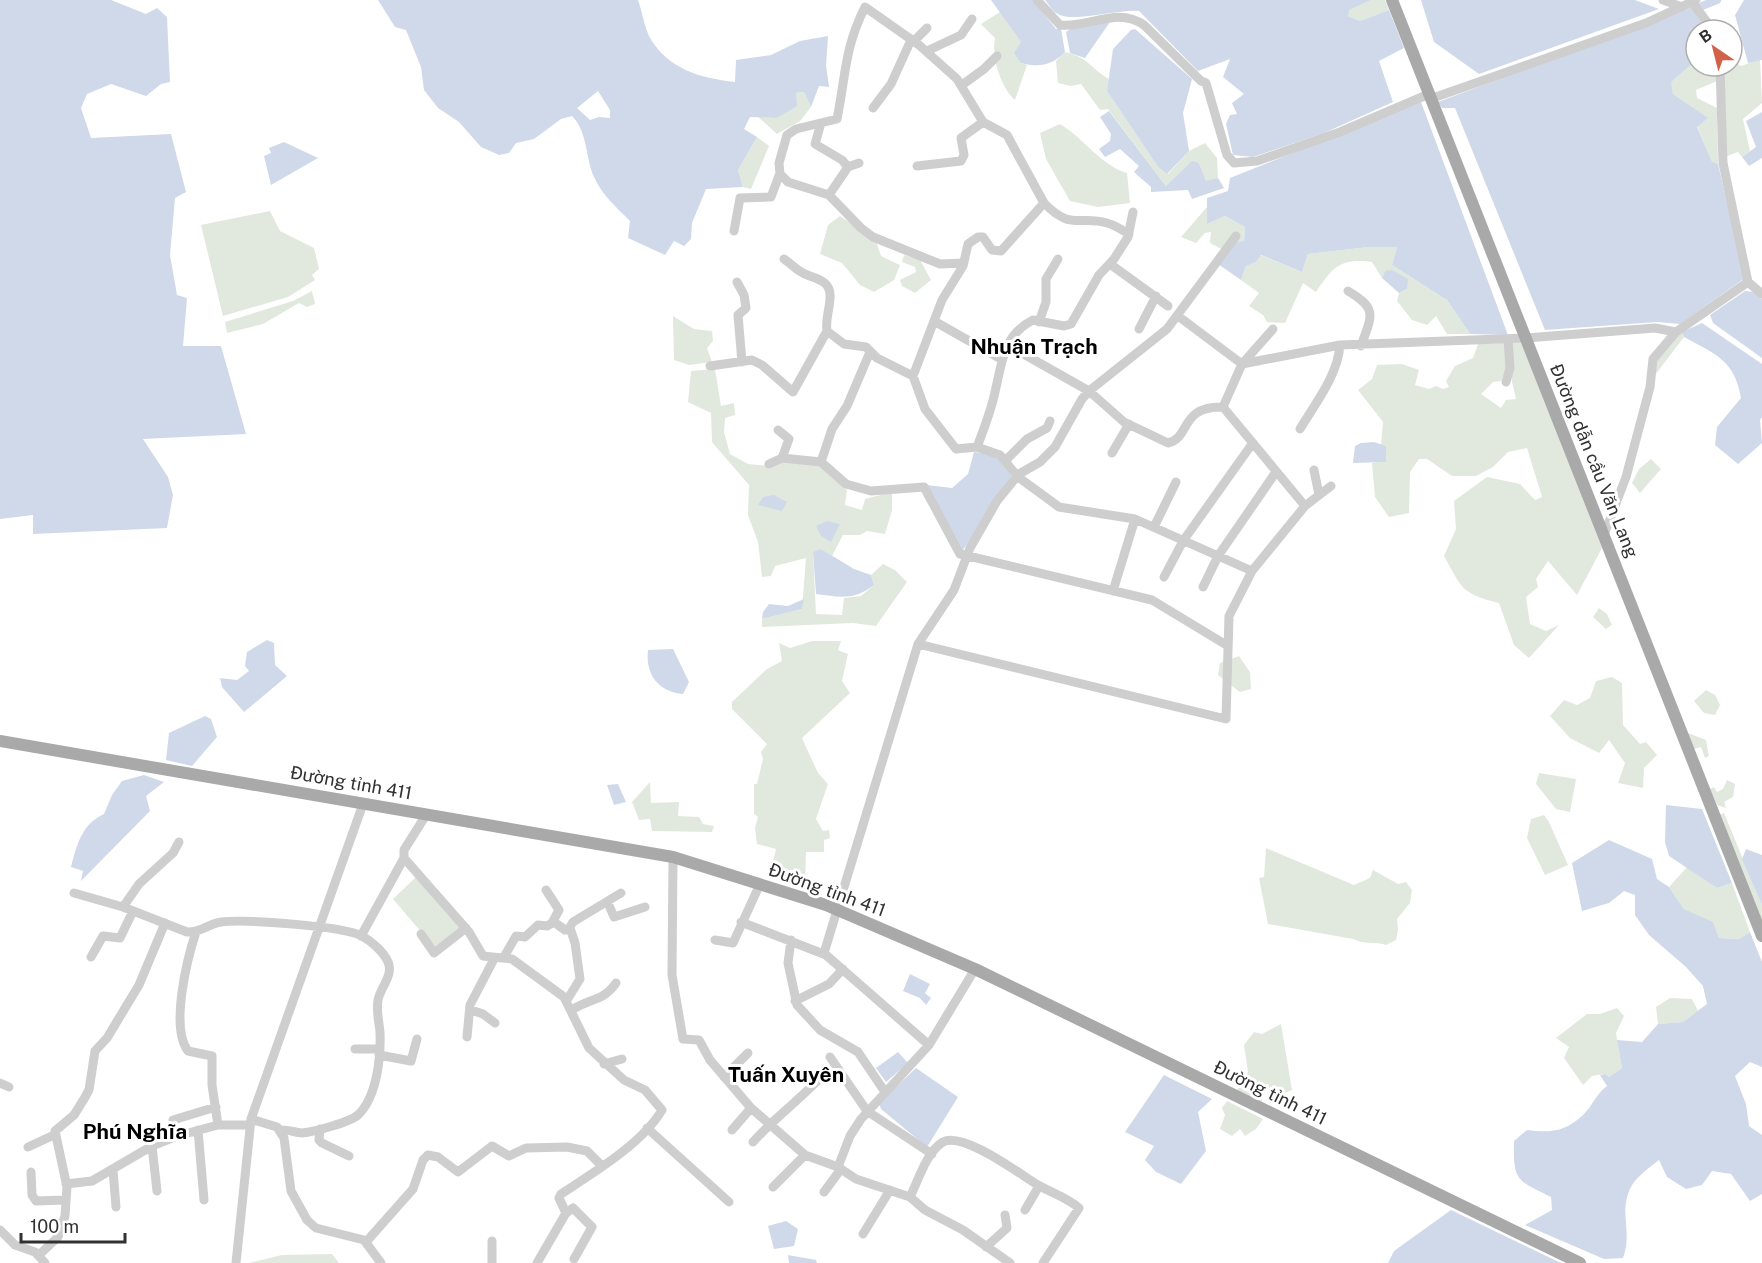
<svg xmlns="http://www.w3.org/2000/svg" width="1762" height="1263" font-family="'Public Sans',sans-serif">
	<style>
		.green { fill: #e1e9de }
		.water { fill: #d0d9e9; fill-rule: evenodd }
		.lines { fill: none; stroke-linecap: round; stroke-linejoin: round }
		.canal { stroke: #d0d9e9; stroke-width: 8 }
		.minor { stroke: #cecece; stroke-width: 9 }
		.major { stroke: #a9a9a9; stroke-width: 12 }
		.labels { text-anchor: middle; stroke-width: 6; stroke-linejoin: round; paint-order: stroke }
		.street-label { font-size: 18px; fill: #313131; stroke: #fff }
		.quarter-label { font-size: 21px; font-weight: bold; fill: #000; stroke: #fff }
	</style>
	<rect width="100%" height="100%" fill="#fff"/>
	<path class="green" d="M1371 0H1385L1389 10 1360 21 1348 16V10Z
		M1000 12 1021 42V63L1027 65 1015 100C1001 88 991 57 995 38L981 24Z
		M1065 52C1088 57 1090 68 1109 79L1107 91 1158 167 1168 174 1189 151 1205 143 1217 158 1218 178 1206 182 1199 163 1166 186 1108 109 1100 110 1081 84 1071 86 1058 83 1056 61Z
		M1760 59 1762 103 1743 119 1750 151 1742 157 1738 152 1727 156 1723 66H1732V61L1741 66Z
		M1695 60 1696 66H1717V81L1696 90 1697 98 1717 108 1718 164 1712 163 1697 126 1707 118 1673 94 1670 82Z
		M804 92 811 107 800 121 777 134 758 117 777 118 796 93Z
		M1060 124C1085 139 1100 165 1127 173L1130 203 1098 207 1070 201 1046 159 1040 133Z
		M757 137 769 146 751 189 743 187 738 170Z
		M1207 207V224L1225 216 1245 227 1244 241 1227 252 1210 243 1211 232 1205 233 1196 243 1181 237Z
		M270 211 280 231 314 248 319 269 312 275 315 280 288 297 223 316 201 225Z
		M840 216 876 241 881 256 900 265 894 280 874 292 860 285 842 263 820 254 828 225Z
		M1369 247H1397L1392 265 1447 300 1470 334H1447L1436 316 1427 325 1412 320 1397 301 1399 293 1407 289 1385 271 1382 278 1372 262C1340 258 1333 267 1316 292L1303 283 1285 323 1267 322 1263 315 1249 306 1259 293 1241 280 1246 266 1256 262 1260 255 1302 272 1308 254Z
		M904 255 920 260 931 280 915 293 902 286 900 280 916 272 915 267 902 262Z
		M312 291 315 304 307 307 299 303 263 324 227 333 225 322 293 301Z
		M673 316 694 329 712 331 713 341 707 348 712 362 689 365 674 360Z
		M1682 332 1684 337 1655 375 1656 361Z
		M1522 342 1602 548 1577 595 1548 561 1536 579 1538 587 1526 597 1530 624 1546 631 1559 625 1529 658 1514 645 1499 603C1461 594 1462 588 1444 556L1456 529 1454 501 1487 477 1520 484 1535 500 1542 497 1527 448 1508 452 1493 467 1476 476H1452L1427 459H1419L1410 472 1409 513 1389 517 1375 497 1372 463 1386 461V446L1381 445 1383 422 1358 390 1372 379 1377 365 1402 364 1419 370 1415 385 1429 389 1436 386 1443 389 1449 387 1446 381 1455 366 1473 358 1478 344 1506 343V369L1501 381 1493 382 1481 394 1501 408 1506 400 1516 399 1512 382 1511 343Z
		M715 369 721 406 734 403 735 415 725 418 724 432 730 454 748 464 770 466 784 460 820 464 847 490 845 505 862 510 865 499 892 492V510L885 534 867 531 860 535H843L832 556 821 549 813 553 816 614 842 615 844 598 861 596 874 585 871 575 883 564 895 570 907 582 876 626 853 623 762 627V619L802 609 806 558 775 566 771 576 762 577 758 542 748 515 749 485 712 442 711 413 688 402 691 371Z
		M1651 459 1661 469 1640 493 1632 483 1639 469Z
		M1599 608 1607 614 1612 625 1606 629 1593 617Z
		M812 641H841L838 650 848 654 842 681 850 693 802 738 818 773 828 784 816 819 823 831 829 830 830 838 824 840V852H806L805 888 770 874 776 849 757 844 755 828 758 817 754 814V784H757L763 759 761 752 767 744 732 709V702L767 669 782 661 779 643 790 648Z
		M1239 656 1250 672 1251 689 1240 692 1218 675 1220 663Z
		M1612 677 1622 683 1623 725 1640 744 1646 742 1657 755 1644 768 1643 788 1618 783 1625 763 1609 740 1599 753 1570 738 1550 716 1564 700 1577 705 1590 698 1596 681Z
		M1706 690 1715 695 1720 705 1715 715 1704 713 1694 701Z
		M1688 733 1706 740 1709 756 1705 758 1701 747 1694 749Z
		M1539 773 1576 779 1570 812 1556 809 1536 784Z
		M1727 780 1735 784 1733 797 1724 802 1726 808 1717 805 1710 789 1714 787 1717 792 1723 789Z
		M650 782 651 803 679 802 678 816 699 817 703 824 714 826 712 832 652 831 650 819 639 820 632 802Z
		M1724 813 1762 905V924L1719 815Z
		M1544 815 1549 822 1568 865 1545 875 1527 838 1531 819Z
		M1266 848 1354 885 1370 878 1373 870 1398 884 1406 882 1412 890 1410 903 1397 919 1398 930 1396 940 1386 945C1374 941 1365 945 1353 939L1268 924 1259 878 1264 877Z
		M1687 867 1717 888 1732 883 1750 932 1739 939 1719 938 1713 923 1684 909 1669 887Z
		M417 876 462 927 434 947 393 899Z
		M1670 998 1692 999 1698 1011 1683 1022 1658 1024 1656 1007Z
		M1617 1008 1624 1016 1616 1033 1622 1068 1609 1077 1604 1074 1592 1076 1583 1085 1564 1058 1569 1047 1556 1038 1587 1014H1600Z
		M1281 1024 1292 1090 1274 1097 1268 1087 1260 1092 1263 1097 1261 1103 1236 1092 1248 1072 1244 1045 1254 1032 1262 1034Z
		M1227 1101 1263 1119 1256 1129 1245 1136 1240 1129 1232 1136 1220 1129 1225 1115 1222 1108Z
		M332 1254 339 1263H249L282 1255Z"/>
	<path class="water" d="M0 0H111L146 14 157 8 167 17 170 82 161 84 146 96 111 84 87 94 81 108 91 138 171 134 186 192 175 198 170 255 177 295 187 298 183 346H221L246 434 143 439 168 477 173 495 167 528 33 534V515L0 519Z
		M378 0H638C642 11 644 25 649 36 667 69 700 78 735 82L736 60 771 55 800 41 828 36 826 65 829 87 819 86 811 107 804 92 796 93 797 106 777 118 750 117 744 129 757 137 738 170 743 187 706 189 692 223 691 239 684 246 674 241 665 255 628 238 630 221C617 208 602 195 594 177 585 157 588 132 572 116L561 119 534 139 516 143 509 153 499 155 481 147 459 122 438 108 424 90 421 67 406 30 395 27ZM598 91 610 110V118L599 117 590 120 577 108Z
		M991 0H1033L1056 29H1061L1065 52C1052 65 1040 68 1021 63L1014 53 1021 42Z
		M1045 0H1371L1349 10 1348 16 1360 21 1389 10 1404 48 1379 61 1393 102 1324 133 1253 157 1233 155 1226 124 1230 115 1237 114 1232 103 1244 94 1223 77 1230 59 1198 71 1139 11C1119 9 1072 23 1058 14 1053 12 1049 5 1045 0Z
		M1421 0H1635L1659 9 1479 74 1434 42Z
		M1744 0H1762V60L1748 63 1735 15Z
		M1692 7 1707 30H1696V60L1671 82 1673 94 1708 118 1697 127 1712 162 1718 164 1745 278 1680 324 1657 322 1545 330 1455 108H1442L1438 102Z
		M1110 22 1085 58 1070 53 1066 32 1072 28Z
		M1135 29 1192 79 1183 113 1189 151 1167 174 1158 167 1107 91 1113 49 1131 30Z
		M1421 102 1508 335 1470 334 1447 300 1392 265 1397 247H1369L1308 254 1302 272 1261 255 1256 262 1246 266 1241 280 1218 264 1234 243 1244 241 1245 227 1225 216 1207 224V198L1228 191 1230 178Z
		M1109 111 1166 186 1192 161 1199 163 1206 181 1218 178 1224 188 1192 199 1188 190 1151 192V187L1134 172 1139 166 1120 149 1105 157 1099 149 1110 141 1111 134 1100 117Z
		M1762 112V158L1749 166 1742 157 1756 147 1746 121Z
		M284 142 318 158 271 185 264 156 271 153 269 148Z
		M1392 270 1408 279 1407 289 1399 293 1382 278 1385 271Z
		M1745 291 1754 292 1762 299V358L1713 323 1710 315Z
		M1702 323 1762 364V417L1760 420 1762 443 1738 464 1715 445 1717 427 1741 398C1735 360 1715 354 1684 337L1682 332Z
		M1374 442 1386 446V462L1353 463 1355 446 1361 443Z
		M974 452C992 453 1007 461 1012 479L963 550 927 485 952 488 968 474Z
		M774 495 787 502 782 511 758 505 763 497Z
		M827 521 840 524 831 542 821 536 816 526Z
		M821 549 854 569 871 575 874 585C853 601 840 597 816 594L813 552Z
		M804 599 802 609 762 619 763 612 769 604 788 606Z
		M267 640 274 643 275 665 287 676 244 712 222 687 220 678 237 680 249 671 245 666 247 652Z
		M673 649 689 682 683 694C659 692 645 675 648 650Z
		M205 716 211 719 217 737 192 766 166 760 169 733Z
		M144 775 164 782 146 796 150 811 81 881 83 871 71 867C77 844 82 824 104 814L112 795 122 781Z
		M618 784 626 802 614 805 607 785Z
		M1666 805 1702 809 1732 883 1717 888 1669 856 1665 842Z
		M1609 840 1652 859 1657 879 1669 887 1684 909 1713 922 1719 938 1739 939 1750 932 1762 962V1067L1750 1062 1735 1076 1746 1104 1749 1126 1762 1135V1194L1750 1201 1731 1174 1712 1171 1702 1185 1686 1189 1667 1177 1659 1160C1650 1167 1636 1177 1631 1187 1618 1211 1633 1232 1623 1258L1604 1259 1525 1225 1552 1210 1551 1197C1517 1180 1513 1182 1514 1141L1527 1130C1550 1133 1565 1132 1583 1115 1593 1106 1594 1096 1607 1086L1600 1075 1605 1074 1609 1077 1622 1068 1617 1040 1642 1042 1658 1024 1683 1022 1707 1004 1703 986 1686 967 1649 935 1635 915V895L1624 891 1609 903 1582 911 1572 863Z
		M1746 849 1762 855V905L1742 859Z
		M910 974 930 984 925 993 931 998 926 1005 920 998 903 991Z
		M898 1052 908 1063 886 1082 876 1068Z
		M916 1068 958 1097 927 1147 881 1109 879 1103Z
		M1164 1075 1212 1099 1198 1112 1206 1151 1181 1184 1156 1172 1145 1160 1154 1146 1125 1132Z
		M1451 1210 1561 1263H1388L1394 1251Z
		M786 1221 798 1229 794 1246 774 1249 768 1226Z
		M788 1255 816 1260 817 1263H789Z"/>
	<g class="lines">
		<path class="canal" d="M1702 6 1717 0"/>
		<path class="minor" d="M1037 0 1060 25C1090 28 1117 6 1144 25L1201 81 1206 83 1227 155 1234 163 1257 161 1340 132 1429 94
			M1663 0 1682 7
			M1692 2 1713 30
			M914 41 927 28
			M927 51 961 35 972 19
			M962 85 984 69 997 56
			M1430 99 1646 23 1696 0
			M873 108 891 84 911 40
			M821 123 815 144 842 160 848 167
			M917 166 961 161 964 155 961 138 983 122
			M829 195 848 167 859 163
			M734 231 740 198 771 197 780 173
			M784 259C790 263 797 270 803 273 814 279 831 279 830 297 830 309 825 319 827 331
			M964 263 940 264 873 237 861 228 829 195 788 182 780 174 779 163 787 135 796 129 837 119C846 75 844 49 865 7L919 45 957 79 983 122 1007 135 1044 203C1071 231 1079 215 1107 223 1115 225 1122 230 1129 234
			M1110 264 1168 306
			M737 282 744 295 746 308 738 315 742 362
			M1748 282 1762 294
			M1348 291C1378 309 1372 315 1361 346
			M1178 316 1242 364 1340 345 1526 338 1655 328 1676 332
			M934 321 1001 359
			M1039 322 1046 302V279L1058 259
			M1139 329 1156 296
			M1273 329 1242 364 1223 407 1305 506
			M1007 347 1020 352 1089 391 1124 422 1168 443C1191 438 1179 406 1223 407
			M710 366 752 360 762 365 793 392 827 331 844 344 866 347 877 358 913 376 925 409 956 449 977 447 1000 455 1018 477 1059 507 1135 519 1252 571
			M913 376 942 300 963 266 968 244 978 237H983L992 250 1001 251 1044 203
			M1506 382 1510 368 1508 339
			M1300 429C1315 404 1338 375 1340 345
			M778 430 789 439 782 458
			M977 447C984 429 991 411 995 392 1002 363 1003 335 1033 320L1064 326 1071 324 1099 275 1114 259 1128 237 1133 212
			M1112 453 1129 424
			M1006 460 1027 439 1047 428 1050 421
			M821 462 832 429 847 406 870 352
			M769 464 782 458 821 462 846 484 871 491 924 487 960 554 1152 600 1228 646
			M1314 470 1319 495
			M1154 527 1176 482
			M1604 535 1626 477 1650 387 1653 359 1676 332 1748 282 1723 163 1720 66
			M1164 577 1183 541 1252 444
			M1203 587 1218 556 1276 472
			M1113 591 1135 519
			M918 644 1226 719 1229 616 1252 571 1305 506 1331 486
			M426 815 404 850V858L469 932 483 956 512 959 564 997 589 1048 624 1080 645 1090 662 1110C642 1144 593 1173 561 1194L559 1198 566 1213
			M673 857 672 975 683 1039 699 1040 710 1060 751 1108 805 1155 838 1167 850 1136 861 1119 929 1045 975 969
			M546 890 559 910 552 923
			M74 893 123 907 187 932C200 933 208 924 221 922 244 919 343 926 362 936 371 941 384 952 388 962 394 975 380 988 378 1000 376 1011 379 1022 380 1032 381 1057 377 1097 358 1115 350 1122 314 1132 302 1133 295 1133 288 1129 280 1130
			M608 903 614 917 645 907
			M123 907 139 884 173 853 179 842
			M741 922 826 955 929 1045
			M570 927 573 922 621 893
			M196 932C187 959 170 1028 188 1051L212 1056V1085L218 1125
			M421 934 434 953 466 928
			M361 936 404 858
			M715 940 733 943 760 884
			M791 940 788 963 797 1005 820 1030 858 1052 885 1092
			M824 953 918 644 954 590 970 548 997 501 1019 474 1040 462 1055 447 1082 399 1089 391 1167 329 1236 236
			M91 957 103 936 120 938 133 911
			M504 957 516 936 525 937 538 925 547 926 554 922 565 930 570 928 575 943 580 979 567 1000
			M795 1001 829 984 843 969
			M471 1010 483 1014 495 1023
			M572 1010C589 998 603 1002 616 983
			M467 1037 470 1005 494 959
			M355 1049H380
			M379 1055 411 1061 417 1039
			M830 1057 867 1111 932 1154
			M604 1064 622 1059
			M724 1077 748 1053
			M0 1083 9 1087
			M251 1119 277 1127 284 1138 291 1191 307 1220 316 1228 364 1240 381 1263
			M173 1120 216 1107
			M647 1128 729 1202
			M320 1129 319 1140 322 1143 349 1156
			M198 1130 204 1200
			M732 1130 751 1108
			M753 1142C775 1117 802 1098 825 1073
			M152 1146 157 1191
			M28 1147 54 1135
			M838 1167 856 1179 910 1197 925 1210 963 1230 1010 1263
			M113 1170 116 1207
			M31 1172 32 1195 36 1201 65 1200
			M66 1184 92 1181 152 1146 177 1136 218 1125H250
			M773 1187 805 1155
			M824 1192 841 1169
			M910 1197C918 1181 927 1151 943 1142 963 1131 1021 1175 1038 1185 1052 1193 1068 1198 1079 1208L1043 1263
			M1025 1210 1039 1186
			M0 1230 15 1245 35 1252 45 1263
			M863 1234 890 1190
			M492 1241V1263
			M366 1242 413 1189 423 1160 428 1155 438 1157 458 1172 492 1146 509 1156 526 1148 567 1147 587 1151 602 1166
			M986 1247 1007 1228 1005 1215
			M39 1255 58 1237 65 1216 67 1187 55 1131 74 1115 84 1099 89 1090 95 1051 107 1038 139 985 165 923
			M236 1263 251 1119 363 804
			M537 1263 566 1213 573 1208 592 1227 574 1259"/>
		<path class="major" d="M1392 0 1762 936
			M0 741 673 857 826 905 975 969 1580 1263"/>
	</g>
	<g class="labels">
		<g class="street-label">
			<text transform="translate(1594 461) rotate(68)" y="6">Đường dẫn cầu Văn Lang</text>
			<text transform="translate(351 783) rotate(10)" y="6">Đường tỉnh 411</text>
			<text transform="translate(827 890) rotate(20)" y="6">Đường tỉnh 411</text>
			<text transform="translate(1270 1093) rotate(26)" y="6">Đường tỉnh 411</text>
		</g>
		<g class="quarter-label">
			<text x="1034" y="354">Nhuận Trạch</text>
			<text x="786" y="1082">Tuấn Xuyên</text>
			<text x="135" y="1139">Phú Nghĩa</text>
		</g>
	</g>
	<g transform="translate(1714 48) rotate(325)"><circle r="28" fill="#ffffff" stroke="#adadad" stroke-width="1.5"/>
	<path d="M0-4.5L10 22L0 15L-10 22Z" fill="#d2614a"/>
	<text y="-9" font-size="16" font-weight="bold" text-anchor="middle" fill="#313131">B</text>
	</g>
	<path d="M21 1233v9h104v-9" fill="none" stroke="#313131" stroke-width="3"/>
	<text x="30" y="1233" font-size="18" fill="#313131" stroke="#ffffff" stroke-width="4.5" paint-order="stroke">100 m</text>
</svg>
